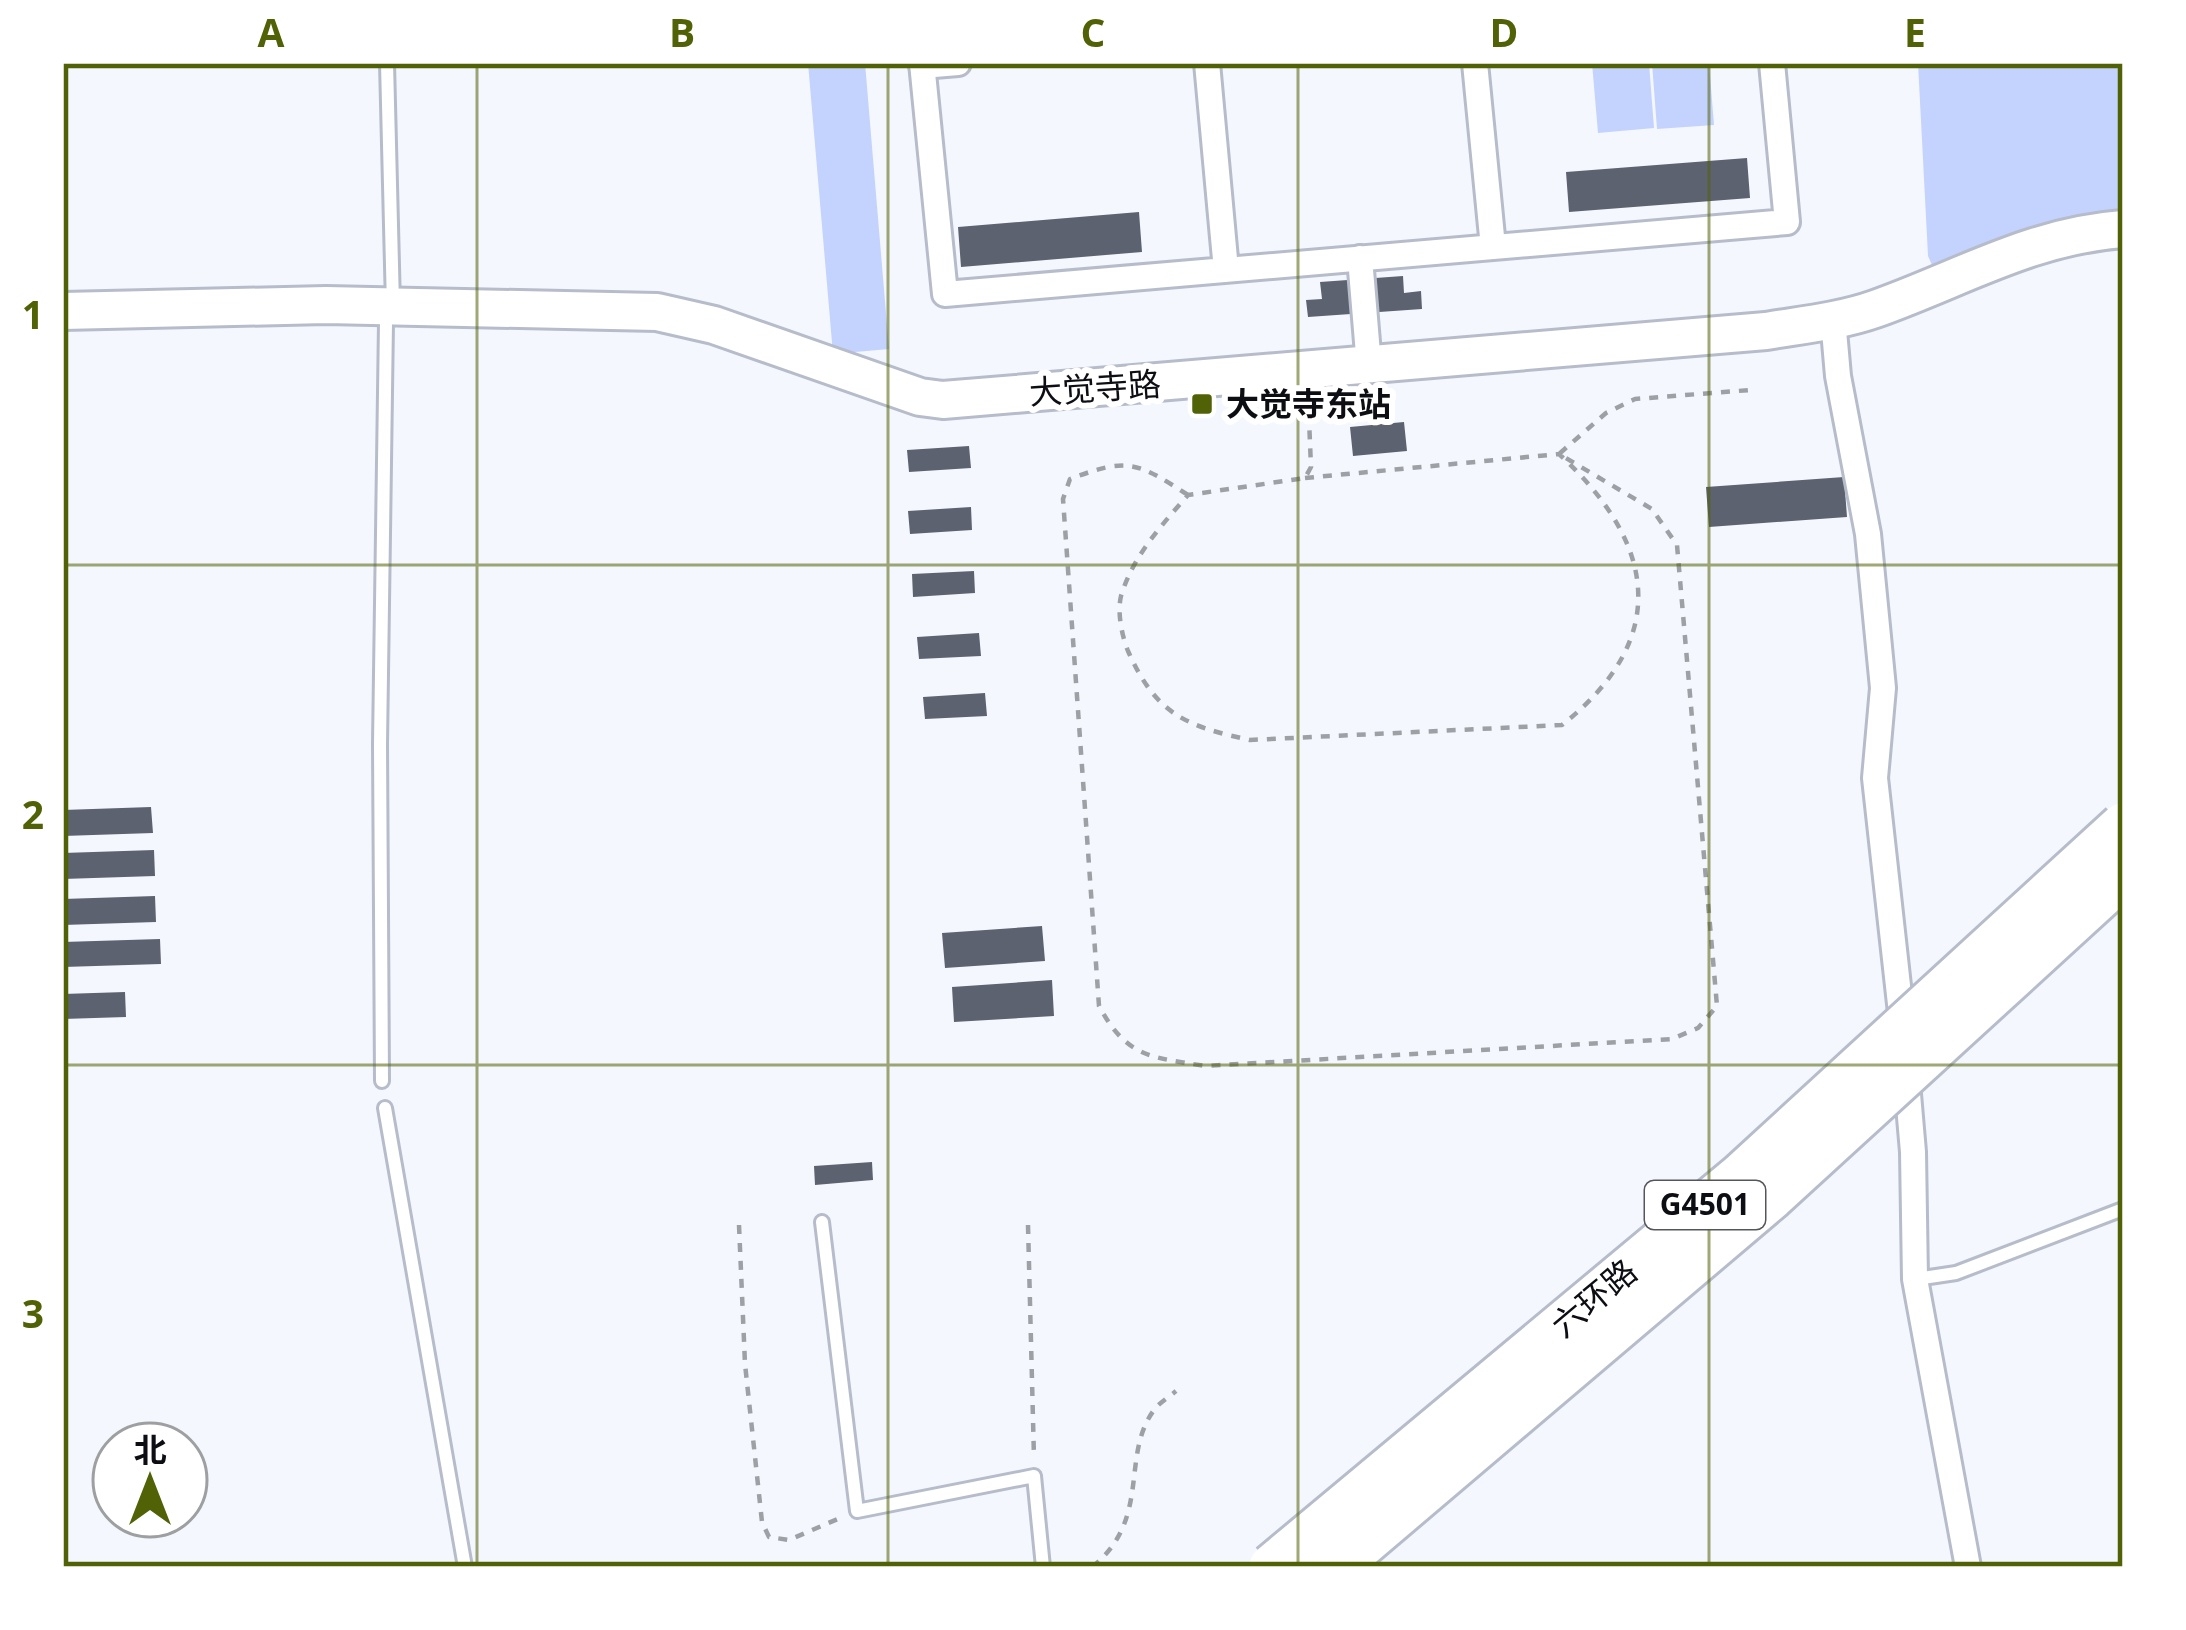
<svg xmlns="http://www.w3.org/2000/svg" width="2186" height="1630" font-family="'Open Sans','Noto Sans SC',sans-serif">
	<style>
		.green { fill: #c4d3fd }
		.building { fill: #5d6270 }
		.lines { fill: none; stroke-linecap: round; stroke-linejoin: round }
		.service-casing { stroke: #b7bccb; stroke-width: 18 }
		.minor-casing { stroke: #b7bccb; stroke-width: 30 }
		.secondary-casing { stroke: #b7bccb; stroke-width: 42 }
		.path { stroke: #9da0a5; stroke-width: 4.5; stroke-dasharray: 9 9; stroke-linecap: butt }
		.service { stroke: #fff; stroke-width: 12 }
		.minor { stroke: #fff; stroke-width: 24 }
		.secondary { stroke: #fff; stroke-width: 36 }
		.motorway-bridge-casing { stroke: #b7bccb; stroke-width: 51; stroke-linecap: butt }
		.motorway-bridge { stroke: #fff; stroke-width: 45 }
		.grid { fill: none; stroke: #516105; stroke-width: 3; stroke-opacity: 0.55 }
		.poi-dot { fill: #516105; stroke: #fff; stroke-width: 4.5 }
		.labels { text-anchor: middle; stroke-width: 12; stroke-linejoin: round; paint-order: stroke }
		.shield { fill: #fff; stroke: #55565a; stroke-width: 3 }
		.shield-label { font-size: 30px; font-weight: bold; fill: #0c0e13 }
		.street-label { font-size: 33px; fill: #0c0e13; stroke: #fff }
		.poi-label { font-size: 33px; font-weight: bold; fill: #0c0e13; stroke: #fff; text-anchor: start }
		.neatline { fill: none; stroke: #516105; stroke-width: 4.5 }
		.grid-label { font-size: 39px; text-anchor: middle; font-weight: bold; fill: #516105 }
	</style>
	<rect width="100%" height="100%" fill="#f4f7fd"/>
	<path class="green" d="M808 63H865L889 349 833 354Z
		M1592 63H1649L1654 128 1598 133Z
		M1652 63H1709L1714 125 1657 129Z
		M1918 63H2123V216L2049 224 1932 265 1928 256Z"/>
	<path class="building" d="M1747 158 1750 198 1569 212 1566 172Z
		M1139 212 1142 252 961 267 958 227Z
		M1403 276 1404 293 1421 291 1422 309 1308 317 1306 300 1322 299 1320 282Z
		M1404 422 1407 451 1353 456 1350 427Z
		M969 446 971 468 909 472 907 450Z
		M1844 477 1847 517 1709 527 1706 487Z
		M971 507 972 530 910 534 908 511Z
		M974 571 975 593 913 597 912 574Z
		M979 633 981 656 919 659 917 637Z
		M985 693 987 716 925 719 923 697Z
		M151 807 153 833 63 836V810Z
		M154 850 155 876 63 879V853Z
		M155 896 156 922 63 925V899Z
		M1042 926 1045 961 945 968 942 933Z
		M160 939 161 964 63 967V942Z
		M1052 980 1054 1016 954 1022 952 987Z
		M125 992 126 1017 63 1019V994Z
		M872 1162 873 1180 815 1185 814 1166Z"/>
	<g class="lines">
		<g class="service-casing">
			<path id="service" d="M382 1081 380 744 386 322 393 306 387 63
				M385 1108 465 1567
				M822 1222 857 1511 1034 1476 1043 1567
				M1916 1279 1956 1273 2123 1209"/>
		</g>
		<g class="minor-casing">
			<path id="minor" d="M922 63 945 294 1787 222 1772 63
				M1207 63 1226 270
				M1475 63 1493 247
				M922 66 958 63
				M1360 258 1369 366
				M1833 319 1838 376 1868 534 1883 688 1875 778 1903 1031
				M1906 1071 1913 1152 1915 1279 1968 1567"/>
		</g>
		<g class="secondary-casing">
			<path id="secondary" d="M63 311 326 305 657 312 714 325 920 397 943 400 1766 331C1802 325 1841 321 1875 309 1960 279 2030 236 2123 229"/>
		</g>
		<path class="path" d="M1305 478 1559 454C1656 543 1672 638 1562 725L1250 740C1185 726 1156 714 1128 651 1122 636 1117 613 1121 596 1133 556 1161 526 1188 495L1305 478 1311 467 1308 395
			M1188 495C1137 462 1128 457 1070 479L1063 499 1099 1006C1127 1058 1151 1057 1205 1066L1672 1039 1698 1028 1717 1006 1677 545 1652 509 1559 454 1606 413 1635 399 1750 390
			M739 1225 745 1364 762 1522 769 1537 789 1540 840 1518
			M1028 1225 1034 1458
			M1092 1567C1152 1519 1120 1456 1154 1410 1159 1403 1169 1397 1176 1391"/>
		<use href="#service" class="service"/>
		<use href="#minor" class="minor"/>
		<use href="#secondary" class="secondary"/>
		<g class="motorway-bridge-casing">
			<path id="motorway-bridge" d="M1272 1567 1741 1176 2123 826
				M1335 1567 1772 1196 2123 875"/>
		</g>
		<use href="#motorway-bridge" class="motorway-bridge"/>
	</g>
	<path class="grid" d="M477 63V1567M888 63V1567M1298 63V1567M1709 63V1567M63 565H2123M63 1065H2123"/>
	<rect class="poi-dot" x="1190" y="392" width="24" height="24" rx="6"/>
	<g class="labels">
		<rect class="shield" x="1645" y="1181" width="120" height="48" rx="9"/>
		<g class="shield-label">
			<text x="1705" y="1215">G4501</text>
		</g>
		<g class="street-label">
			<text transform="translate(1095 388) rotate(-4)" y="12">大觉寺路</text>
			<text transform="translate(1594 1298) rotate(-40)" y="12">六环路</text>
		</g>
		<g class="poi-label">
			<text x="1226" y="416">大觉寺东站</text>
		</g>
	</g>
	<rect width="2186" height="1630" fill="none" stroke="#ffffff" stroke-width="132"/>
	<g transform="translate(150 1480)"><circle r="57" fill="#ffffff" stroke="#9e9fa1" stroke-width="3"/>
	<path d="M0-9L21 45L0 30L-21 45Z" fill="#516105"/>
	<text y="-18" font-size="33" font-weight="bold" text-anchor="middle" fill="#0c0e13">北</text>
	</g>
	<rect x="66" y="66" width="2054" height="1498" class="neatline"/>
	<g class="grid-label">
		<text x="271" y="47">A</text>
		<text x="682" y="47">B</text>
		<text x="1093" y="47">C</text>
		<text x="1504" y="47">D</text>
		<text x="1915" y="47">E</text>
		<text x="33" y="329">1</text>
		<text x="33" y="829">2</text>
		<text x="33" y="1328">3</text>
	</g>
</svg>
